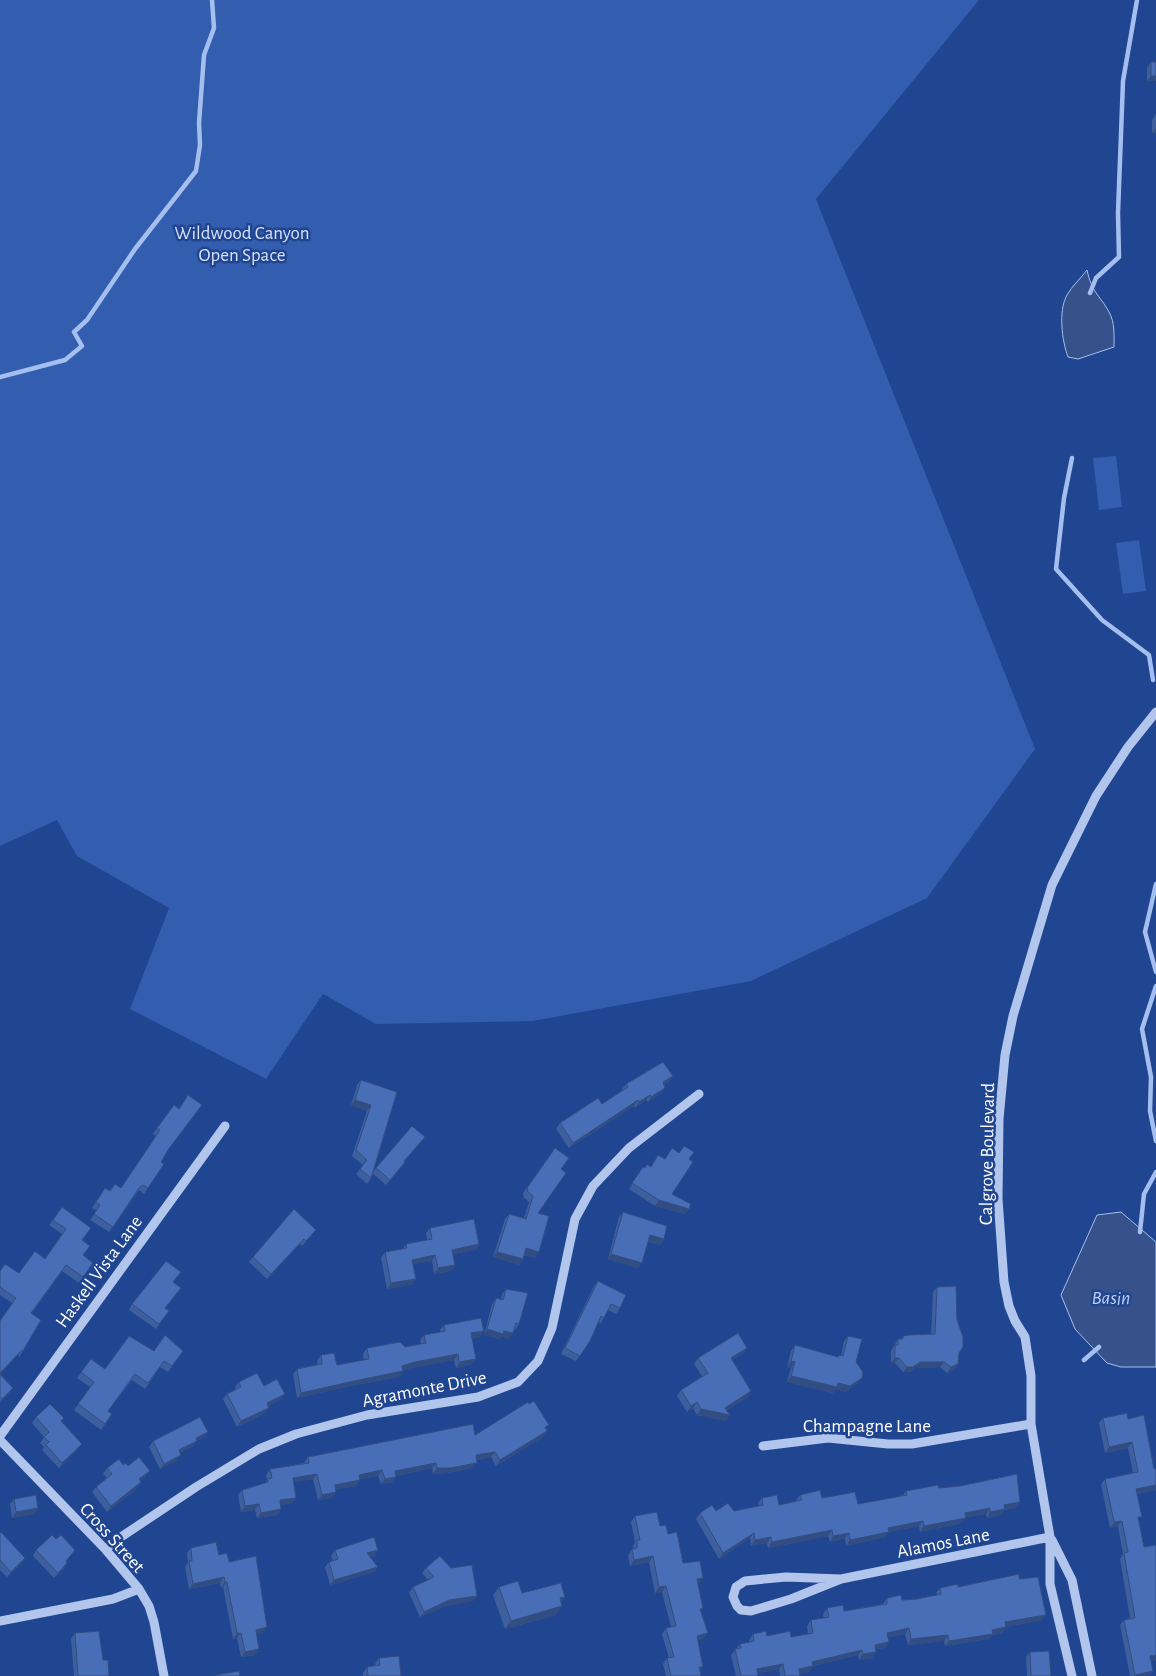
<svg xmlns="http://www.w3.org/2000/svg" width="1156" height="1676" font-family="'Alegreya Sans',sans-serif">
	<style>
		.green { fill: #335dae }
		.water { fill: #37528a; stroke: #a4bfef }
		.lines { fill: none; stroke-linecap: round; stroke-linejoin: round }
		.stream { stroke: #a4bfef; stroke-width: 4.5 }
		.minor { stroke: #b1c5ed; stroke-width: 9 }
		.wall { fill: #3e5f9e }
		.shaded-wall { fill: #324d81 }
		.building { fill: #486eb8; stroke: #324d81 }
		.labels { text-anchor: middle; stroke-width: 5; stroke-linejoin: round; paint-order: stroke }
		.park-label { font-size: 19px; fill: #d6e2fa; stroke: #204591 }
		.street-label { font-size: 19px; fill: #fff; stroke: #204591 }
		.water-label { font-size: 20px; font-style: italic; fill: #bdd0f4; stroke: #204591 }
	</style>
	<rect width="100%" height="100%" fill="#204591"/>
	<path class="green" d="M0 0H979L816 199 1035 749 927 898 751 981 533 1021 376 1024 323 994 266 1079 130 1009 169 908 77 856 57 820 0 846Z
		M1116 456 1122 507 1099 510 1093 458Z
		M1139 540 1146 591 1123 594 1116 543Z"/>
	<path class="water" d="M1087 270C1092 293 1099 294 1109 312 1115 322 1114 336 1114 347L1078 359 1068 357C1062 341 1058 311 1067 295 1072 286 1081 278 1087 270Z
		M1121 1212 1156 1242V1367H1121L1107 1363 1075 1329 1061 1295 1097 1215Z"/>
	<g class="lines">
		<path class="stream" d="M1090 293 1096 278 1119 257 1118 213 1123 81 1137 0
			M0 377 65 360 82 346 74 332 87 320 135 249 196 171 200 145 199 123 204 55 214 28 212 0
			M1072 458 1064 498 1056 569 1102 620 1149 655 1153 680
			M1156 884 1145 932 1156 972
			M1156 986 1142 1029 1151 1077 1150 1111 1156 1141
			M1140 1232 1144 1194 1156 1172
			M1084 1360 1099 1347"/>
		<path class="minor" d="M0 1436 225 1126
			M0 1440 106 1550 139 1589 149 1606 154 1622 164 1676
			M763 1446 828 1438 888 1444H912L1031 1424
			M1052 1540 1072 1580 1092 1676
			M106 1550 118 1539 196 1487 259 1449 296 1434 367 1415 478 1397 518 1382 538 1361 552 1328 575 1219 593 1186 629 1148 699 1094
			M841 1579 786 1577 745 1581 736 1587 733 1597 737 1606 741 1610 751 1611 791 1599 841 1579 1050 1537
			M0 1621 113 1599 139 1589
			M1072 1676 1050 1584V1537L1031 1424V1376L1025 1337 1015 1321 1009 1306 1004 1282 998 1199 999 1119 1005 1055 1013 1016 1052 885 1096 796 1128 747 1156 712"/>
	</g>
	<path class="wall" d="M1151 62 1156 81H1147V68Z
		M1156 114V134L1152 133V120Z
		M673 1076 669 1081 664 1085 665 1088 661 1093 648 1102 646 1100 635 1108 634 1106 569 1148 556 1129 560 1123 602 1104 622 1090V1089L626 1084Z
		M361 1080 397 1092 373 1173 376 1168 421 1142 404 1162H405L401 1168 386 1185 372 1173 371 1178 367 1184 356 1174 363 1165 352 1156 367 1111 351 1105 357 1085Z
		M174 1105 167 1152 161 1162 164 1164 144 1194 139 1190 136 1194 109 1232 90 1220 97 1211 92 1208 105 1188 110 1191 121 1188 156 1136 153 1134Z
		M555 1148 561 1169 538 1213 535 1258 524 1255 523 1259 519 1265 493 1257 505 1219 509 1214 524 1218 529 1202 524 1198 523 1193Z
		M665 1159H689L672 1194 689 1209 685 1214 655 1206 629 1189 643 1167 645 1168 651 1166Z
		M62 1207 82 1240 83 1255 93 1263 79 1283 62 1271 32 1313 23 1351 19 1357 18 1355 0 1374 10 1393 0 1402V1321L12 1303 0 1295V1271L19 1273 45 1259 62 1234 49 1225Z
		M623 1212 664 1239 660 1245 648 1242 638 1268 608 1259 619 1217Z
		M430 1228 479 1244 476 1250 453 1254 455 1265 451 1271 434 1274 432 1261 413 1264 416 1279 412 1284 387 1289 381 1258 385 1252 403 1249 406 1244 427 1240 426 1233Z
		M312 1235 302 1246 300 1244 267 1279 249 1262 253 1257Z
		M598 1281 620 1308 616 1314 608 1310 601 1323 598 1322 590 1341 576 1361 561 1354 594 1286Z
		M173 1282 166 1309 169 1311 156 1329 129 1310 132 1304Z
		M937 1287 957 1320 959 1353 958 1364 954 1370 947 1373 940 1367 916 1368 910 1372H903L895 1363H891V1351L898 1339H901L903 1336 931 1334 933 1292Z
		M506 1289 519 1324 509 1339 501 1336 500 1339 484 1335 492 1304 496 1298 501 1300 502 1294Z
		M444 1325 484 1331 480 1337 472 1338 476 1359 472 1364 456 1368 454 1360 411 1368 403 1370 400 1377 350 1386 297 1398 293 1374 297 1369 318 1364 317 1361 321 1355 337 1365 364 1360 363 1354 367 1348 405 1347 421 1344 420 1340 424 1335 440 1332V1330Z
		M848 1336 862 1378 858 1383 846 1392 836 1389 833 1393 787 1382 791 1368 787 1367 791 1351 795 1345 837 1357 839 1355 841 1356 844 1341Z
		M747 1348 743 1353 732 1360 748 1397 727 1410 726 1421 697 1415 693 1408 687 1412 677 1396 681 1390 702 1376 694 1364 698 1358Z
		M154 1351H183L168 1372 160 1367 145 1389 132 1380 108 1411 112 1414 101 1430 74 1410 90 1387 77 1378 91 1359 105 1369Z
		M239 1382 264 1386 281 1399 268 1406 265 1413 237 1427 223 1399 227 1394 236 1389 235 1387Z
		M36 1417 64 1418 62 1421 78 1449 59 1468 42 1450 44 1447 40 1443 44 1437 32 1423Z
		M1103 1418 1128 1419 1154 1469 1156 1468V1490L1137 1494 1139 1521 1144 1547 1156 1545V1660L1151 1661 1153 1671 1149 1676H1130L1120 1625 1124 1620 1130 1618 1120 1559 1123 1554 1118 1526 1110 1528 1101 1484 1105 1479 1133 1473 1128 1448 1105 1453 1099 1423Z
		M546 1429 543 1437 496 1466 491 1457 477 1460 473 1468 447 1473 433 1474 432 1468 396 1476 392 1482 381 1484 378 1476 360 1479 356 1486 336 1489 332 1498 318 1500 313 1479 294 1482 292 1503 280 1505 281 1509 277 1515 257 1518 255 1510 241 1512 238 1495 242 1490 265 1483 267 1480 266 1475 270 1469 304 1463 308 1457 475 1435Z
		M208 1432 204 1437 197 1441 193 1446 180 1453 177 1460 160 1469 149 1447 153 1441Z
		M123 1465 128 1466 146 1476 140 1481 141 1482 137 1488 107 1512 92 1492 96 1487 107 1478 103 1474 107 1468Z
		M939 1488 1016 1508 1004 1510 1001 1515 987 1518 986 1514 966 1517 962 1523 920 1532 919 1526 888 1532 885 1537 846 1546 845 1538 830 1542 828 1536 768 1548 767 1543 751 1546 750 1538 719 1559 696 1519 700 1513 716 1511H734L759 1506 758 1503 762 1498 779 1505 797 1501 796 1500 800 1495 858 1504 903 1496 906 1491Z
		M14 1499 38 1508 34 1514 12 1518 10 1504Z
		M635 1516 660 1526 668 1534 683 1563 700 1583H698L704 1638 698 1640 701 1676H666L663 1664 667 1658H669L662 1634 666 1628 671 1627 662 1592 655 1593 649 1562 630 1566 628 1555 632 1549H633V1546L635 1542 631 1522Z
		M0 1533 25 1558 21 1564 7 1577 0 1570Z
		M56 1539 75 1550 66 1561 67 1563 64 1568 54 1578 33 1556 36 1550Z
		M191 1548 219 1555 229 1562 263 1633 256 1634 255 1655 241 1657 237 1638 233 1639 223 1587 221 1588 220 1583 189 1589 185 1567 188 1563 187 1553Z
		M335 1550H378L374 1556 370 1557 378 1567 374 1572 330 1585 325 1567 329 1562 333 1560 331 1556Z
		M426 1568 473 1601 445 1606 420 1617 409 1593 413 1587 428 1580 422 1573Z
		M1019 1579 1042 1620 1006 1627 1002 1633 992 1635 989 1639 945 1646 944 1641 908 1645 905 1634 888 1637 885 1648 876 1649V1652L872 1658 859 1660 858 1655 813 1666 809 1672 800 1674V1676H780L779 1669 758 1673V1676H736L731 1655 740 1644 749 1642V1640L753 1634 791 1637 808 1634 807 1626 811 1620 824 1618 823 1614 827 1608 844 1611 883 1604 887 1598 902 1600 917 1599 937 1595 936 1593 940 1588 958 1587Z
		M499 1587 522 1593 561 1602 556 1615 505 1629 493 1595Z
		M75 1633 103 1660 109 1676H74L71 1639Z
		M1030 1652 1051 1676H1027L1026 1657Z
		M379 1658 401 1676H363V1673L367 1667 376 1665 375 1664Z"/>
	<path class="shaded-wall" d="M1151 76H1156V81H1147Z
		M1156 128V134L1152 133Z
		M673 1076 669 1081 659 1088 663 1082Z
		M665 1088 661 1093 648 1102 651 1097Z
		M650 1095 646 1100 635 1108 639 1102Z
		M355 1100 371 1105 367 1111 351 1105Z
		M638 1100 634 1106 569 1148 573 1143Z
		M405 1162 401 1168 386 1185 390 1180Z
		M659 1200 689 1209 685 1214 655 1206Z
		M650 1235 664 1239 660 1245 646 1241Z
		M304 1239 300 1244 267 1279 271 1274Z
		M479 1244 476 1250 448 1255 452 1250Z
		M526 1248 539 1252 535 1258 522 1254Z
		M497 1252 523 1259 519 1265 493 1257Z
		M611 1254 642 1263 638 1268 608 1259Z
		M435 1255 432 1261 408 1265 412 1260Z
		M455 1265 451 1271 434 1274 438 1268Z
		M416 1279 412 1284 387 1289 391 1283Z
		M487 1329 504 1331 513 1333 509 1339 501 1336 500 1339 484 1335Z
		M484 1331 480 1337 467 1339 471 1333Z
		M747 1348 743 1353 727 1363 731 1358Z
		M22 1350 18 1355 0 1375V1373Z
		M458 1354 454 1360 411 1368 399 1372 402 1366 415 1362Z
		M895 1358H899L895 1363H891Z
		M476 1359 472 1364 456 1368 459 1362Z
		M791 1361 795 1362 791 1368 787 1367Z
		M920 1362H944L940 1367 916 1368 910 1372H903L907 1367Z
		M958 1364 954 1370 947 1373 951 1367Z
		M403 1371 400 1377 350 1386 297 1398 301 1393 354 1381Z
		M791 1376 838 1383 862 1378 858 1383 846 1392 836 1389 833 1393 787 1382Z
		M13 1388 10 1393 0 1402 2 1399Z
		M751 1391 748 1397 721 1414 730 1415 726 1421 697 1415 701 1409 725 1408Z
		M285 1394 281 1399 263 1409 267 1403Z
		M697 1402 693 1408 687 1412 691 1406Z
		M269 1408 265 1413 237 1427 241 1421Z
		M547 1431 543 1437 496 1466 500 1460Z
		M208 1432 204 1437 197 1441 193 1446 175 1456 179 1450 196 1438Z
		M1132 1442 1128 1448 1105 1453 1109 1447Z
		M82 1444 78 1449 59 1468 62 1463Z
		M495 1452 491 1457 472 1461 476 1455Z
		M181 1455 177 1460 160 1469 164 1464Z
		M436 1463 432 1468 391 1477 395 1471Z
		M477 1463 473 1468 447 1473 433 1474 437 1468Z
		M382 1470 378 1476 355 1480 359 1475Z
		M150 1471 146 1476 135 1485 139 1479Z
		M317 1474 313 1479 289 1483 293 1478Z
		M396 1477 392 1482 381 1484 385 1479Z
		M360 1480 356 1486 331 1490 335 1485Z
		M141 1482 137 1488 107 1512 111 1506Z
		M1156 1485V1490L1132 1495 1136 1489Z
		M336 1492 332 1498 318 1500 322 1495Z
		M296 1498 292 1503 276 1506 280 1500Z
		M1020 1502 1016 1508 1004 1510 1001 1515 987 1518 990 1512 1004 1505Z
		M259 1504 255 1510 241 1512 245 1506Z
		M38 1508 34 1514 12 1518 16 1512Z
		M990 1508 986 1514 961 1518 965 1513Z
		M281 1509 277 1515 257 1518 261 1513Z
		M966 1518 962 1523 920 1532 924 1526Z
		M923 1521 919 1526 888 1532 885 1537 846 1546 850 1540 888 1528Z
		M1122 1521 1118 1526 1110 1528 1114 1522Z
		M832 1530 828 1536 768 1548 772 1542Z
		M754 1533 750 1538 719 1559 723 1553Z
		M849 1533 845 1538 830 1542 833 1536Z
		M771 1537 767 1543 751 1546 755 1540Z
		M378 1550 374 1556 363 1559 367 1553Z
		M653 1556 649 1562 630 1566 634 1560Z
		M25 1558 21 1564 7 1577 11 1572Z
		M67 1563 64 1568 54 1578 58 1573Z
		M378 1567 374 1572 330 1585 334 1580Z
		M224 1577 220 1583 189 1589 193 1584Z
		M703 1578 700 1583 693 1584 697 1579Z
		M225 1582H227L223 1587 221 1588Z
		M666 1586 662 1592 655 1593 659 1587Z
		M477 1596 473 1601 445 1606 420 1617 424 1612 449 1600Z
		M565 1597 559 1605 560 1598Z
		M562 1606 556 1615 505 1629 511 1621Z
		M1046 1615 1042 1620 1001 1628 1005 1622Z
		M267 1627 263 1633 252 1635 256 1630Z
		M1006 1627 1002 1633 992 1635 989 1639 945 1646 949 1641 992 1630Z
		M909 1628 905 1634 884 1638 887 1633Z
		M237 1633H241L237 1638 233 1639Z
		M708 1633 704 1638 693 1641 697 1636Z
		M948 1635 944 1641 908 1645 911 1639Z
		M889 1642 885 1648 871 1650 875 1645Z
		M259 1649 255 1655 241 1657 245 1652Z
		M862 1650 858 1655 813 1666 809 1672 795 1675 799 1669 812 1662Z
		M876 1652 872 1658 859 1660 863 1654Z
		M1156 1655V1660L1146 1662 1150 1656Z
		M783 1664 779 1669 753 1674 757 1669Z
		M1153 1671 1149 1676H1134L1135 1675Z"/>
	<path class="building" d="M1151 62H1156V76H1151Z
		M663 1062 673 1076 663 1082 665 1088 651 1097 650 1095 639 1102 638 1100 573 1143 560 1123 598 1098 602 1104 628 1087 626 1084Z
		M361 1080 397 1092 371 1178 360 1169 367 1160 356 1150 371 1105 355 1100Z
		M188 1095 202 1105 168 1150 161 1162 164 1164 148 1188 143 1185 139 1188 113 1227 94 1214 100 1205 96 1202 105 1188 110 1191 115 1184 121 1188 160 1130 157 1128 174 1105 179 1109Z
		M412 1126 425 1137 404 1161 405 1162 390 1180 376 1168Z
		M684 1146 694 1152 689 1159 693 1162 672 1194 691 1204 689 1209 659 1200 632 1183 643 1167 645 1168 647 1164 651 1167 658 1155 665 1159 672 1148 679 1153Z
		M555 1148 569 1158 561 1169 566 1173 538 1213 549 1216 539 1252 526 1248 523 1259 497 1252 509 1214 526 1219 533 1196 528 1192 527 1188Z
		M62 1207 91 1228 82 1240 90 1246 83 1255 93 1263 83 1277 66 1265 31 1313 41 1320 23 1351 22 1350 0 1373V1321L16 1298 0 1287V1271L5 1264 19 1273 35 1251 45 1259 66 1229 53 1220Z
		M294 1209 316 1230 306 1241 304 1239 271 1274 253 1257Z
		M623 1212 667 1226 664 1239 650 1235 642 1263 611 1254Z
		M474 1219 479 1244 452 1250 455 1265 438 1268 435 1255 412 1260 416 1279 391 1283 385 1252 407 1248 406 1244 432 1239 430 1228Z
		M166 1261 181 1272 173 1282 181 1288 165 1308 169 1311 159 1324 132 1304Z
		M598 1281 626 1295 620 1308 611 1304 604 1318 601 1316 590 1341 580 1356 565 1348Z
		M956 1286 957 1320 963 1337V1347L959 1353 958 1364 951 1367 944 1362H920L913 1367H907L899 1358H895V1345H898V1339H903V1336L909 1335 935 1334 937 1287Z
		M506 1289 528 1293 519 1324 516 1323 513 1333 504 1331 503 1334 487 1329 496 1298 503 1300Z
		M481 1318 484 1331 471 1333 476 1359 459 1362 458 1354 415 1362 402 1366 403 1371 354 1381 301 1393 297 1369 322 1364 321 1355 334 1353 337 1365 369 1359 367 1348 400 1342 405 1347 426 1343 424 1335 445 1331 444 1325Z
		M738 1333 747 1348 731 1358 751 1391 725 1408 730 1415 701 1409 697 1402 691 1406 681 1390 708 1373 698 1358Z
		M165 1335 183 1351 172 1366 164 1361 148 1383 135 1374 108 1411 112 1414 105 1424 78 1404 94 1382 81 1372 91 1359 105 1369 129 1336 154 1351Z
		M848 1336 862 1339 856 1362 863 1372 862 1378 850 1386 838 1383 837 1387 791 1376 795 1362 791 1361 795 1345 838 1357 839 1355 843 1356Z
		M257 1373 264 1386 277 1379 285 1394 267 1403 269 1408 241 1421 227 1394 241 1387 239 1382Z
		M0 1374 13 1388 2 1399 0 1397Z
		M534 1401 549 1425 545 1427 547 1431 500 1460 495 1452 476 1455 477 1463 451 1468H437L436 1463 395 1471 396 1477 385 1479 382 1470 359 1475 360 1480 335 1485 336 1492 322 1495 317 1474 293 1478 296 1498 280 1500 281 1509 261 1513 259 1504 245 1506 242 1490 268 1482V1479L272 1478 270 1469 309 1463 308 1457 473 1424 475 1435 528 1402 529 1404Z
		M50 1404 64 1418 61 1421 82 1444 62 1463 46 1445 49 1442 44 1437 49 1432 36 1417Z
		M1127 1413 1128 1419 1144 1415 1154 1469 1156 1468V1485L1136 1489 1142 1517H1138L1144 1547 1156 1545V1655L1150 1656 1153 1671 1135 1675 1124 1620 1135 1618 1124 1553 1128 1552 1122 1521 1114 1522 1105 1479 1138 1472 1132 1442 1109 1447 1103 1418Z
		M200 1417 208 1432 196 1438 197 1441 179 1450 181 1455 164 1464 153 1441Z
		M139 1457 150 1471 139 1479 141 1482 111 1506 96 1487 112 1474 107 1468 119 1459 123 1465 126 1463 128 1466Z
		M1017 1474 1020 1502 1004 1505 1005 1509 990 1512V1508L965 1513 966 1518 924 1526 923 1521 888 1528 889 1532 850 1540 849 1533 833 1536 832 1530 772 1542 771 1537 755 1540 754 1533 723 1553 700 1513 712 1505 716 1511 728 1503 734 1511 763 1505 762 1498 777 1495 779 1505 802 1500 800 1495 820 1490 822 1498 855 1492 858 1504 907 1495 906 1491 938 1485 939 1488 960 1486Z
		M36 1495 38 1508 16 1512 14 1499Z
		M657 1512 660 1526 666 1525 668 1534 677 1532 683 1563 700 1561 703 1578 697 1579 703 1608 700 1609 708 1633 697 1636 703 1667H699L701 1676H671L667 1658 674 1657 666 1628 676 1626 666 1586 659 1587 653 1556 634 1560 632 1549 637 1548V1540H640L635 1516Z
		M1 1532 25 1558 11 1572 0 1560V1533Z
		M52 1535 56 1539 61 1535 75 1550 66 1561 67 1563 58 1573 36 1550Z
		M374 1537 378 1550 367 1553 378 1567 334 1580 329 1562 338 1559 335 1550Z
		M216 1542 219 1555 227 1553 229 1562 256 1556 267 1627 256 1630 259 1649 245 1652 241 1633H237L227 1582H225L224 1577 193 1584 189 1561H192L191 1548Z
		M440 1556 451 1568 472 1565 477 1596 449 1600 424 1612 413 1587 434 1577 426 1568Z
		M1019 1574V1579L1038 1577 1046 1615 1005 1622 1006 1627 992 1630 993 1634 949 1641 948 1635 911 1639 909 1628 887 1633 889 1642 875 1645 876 1652 863 1654 862 1650 812 1662 813 1666 799 1669 800 1676H785L783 1664 757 1669 758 1676H741L735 1649 741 1648 740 1644 754 1641 753 1634 766 1631 767 1636 790 1631 791 1637 813 1633 811 1620 829 1617 827 1608 843 1605 844 1611 887 1604V1598L901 1595 902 1600 917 1599 941 1594 940 1588 958 1584V1587Z
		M518 1581 522 1593 561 1583 565 1597 560 1598 562 1606 511 1621 499 1587Z
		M99 1631 103 1660H108L109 1676H78L75 1633Z
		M1049 1651 1051 1676H1031L1030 1652Z
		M399 1656 401 1676H366H368L367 1667 380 1665 379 1658Z
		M239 1671 240 1676H216V1675Z"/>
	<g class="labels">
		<g class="park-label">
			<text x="242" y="239">Wildwood Canyon<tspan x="242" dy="22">Open Space</tspan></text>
		</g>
		<g class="street-label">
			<text transform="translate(986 1154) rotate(-89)" y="7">Calgrove Boulevard</text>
			<text transform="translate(98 1271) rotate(-54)" y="7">Haskell Vista Lane</text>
			<text transform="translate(424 1388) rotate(-11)" y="7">Agramonte Drive</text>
			<text x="867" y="1432">Champagne Lane</text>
			<text transform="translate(113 1537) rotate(48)" y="7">Cross Street</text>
			<text transform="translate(943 1542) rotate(-11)" y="7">Alamos Lane</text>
		</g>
		<g class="water-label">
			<text x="1111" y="1304">Basin</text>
		</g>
	</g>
</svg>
